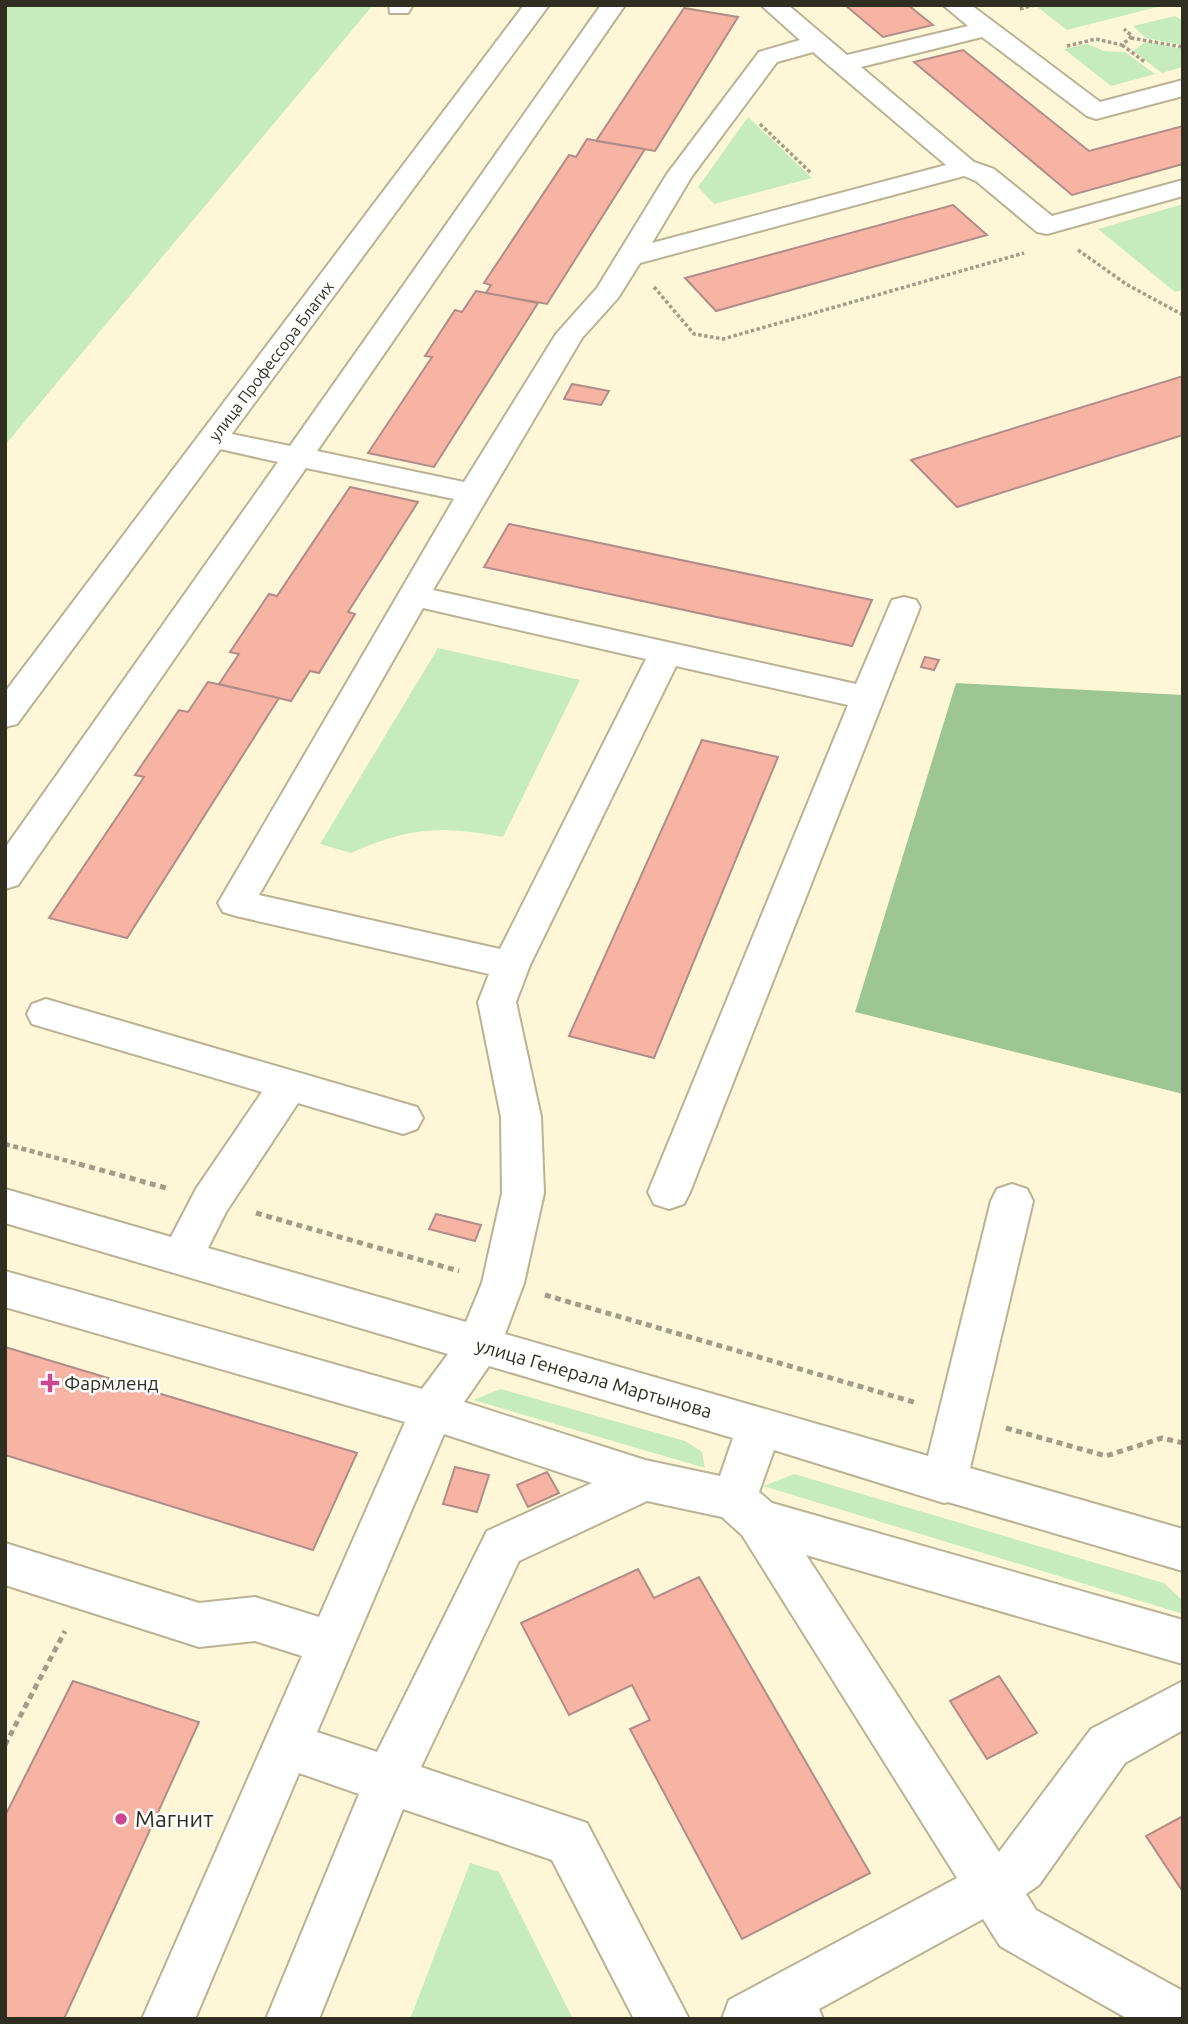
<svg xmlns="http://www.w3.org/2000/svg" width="1188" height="2024" font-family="Ubuntu,sans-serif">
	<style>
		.green { fill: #c6ecbe }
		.forest { fill: #9dc694 }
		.building { fill: #f7b3a4; stroke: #b08e86; stroke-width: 2 }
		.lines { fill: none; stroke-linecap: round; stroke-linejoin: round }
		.minor-casing { stroke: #b9b293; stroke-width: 4 }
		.major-casing { stroke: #b9b293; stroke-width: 4 }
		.path-far2 { stroke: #a29d86; stroke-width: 3.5; stroke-dasharray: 3.5 2.5; stroke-linecap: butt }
		.path-far1 { stroke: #a29d86; stroke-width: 4.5; stroke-dasharray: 5 3.5; stroke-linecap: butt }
		.path { stroke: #a29d86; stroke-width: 5; stroke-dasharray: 6 4.5; stroke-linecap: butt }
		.minor { fill: #fff; fill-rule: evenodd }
		.major { fill: #fff; fill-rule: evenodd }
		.poi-dot { fill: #c94890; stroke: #fff; stroke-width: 2.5 }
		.labels { text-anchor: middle; stroke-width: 5; stroke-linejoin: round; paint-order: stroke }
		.far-street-label { font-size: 16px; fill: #302d21; stroke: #fff }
		.street-label { font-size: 19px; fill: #302d21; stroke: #fff }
		.poi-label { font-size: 19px; fill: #302d21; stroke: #fff; text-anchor: start }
		.near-poi-label { font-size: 23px; fill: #302d21; stroke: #fff; text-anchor: start }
	</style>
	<rect width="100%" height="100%" fill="#fef7d7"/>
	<path class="green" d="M5 5H373L5 445Z
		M1040 5H1160L1161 6 1067 30 1036 6Z
		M1175 16 1183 21V45L1146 38 1133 26Z
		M1145 42 1183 49V67L1162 73 1133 51Z
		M1087 44 1104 51 1125 52 1155 74 1111 86 1064 49Z
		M748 117 812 178 714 204 698 187Z
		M1183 204V290L1175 292 1098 229Z
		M438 648 580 680 503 837C440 826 410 827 351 853L320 844Z
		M501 1389 685 1441 702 1452 705 1468 473 1400Z
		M794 1474 1164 1583 1181 1599 1183 1614 763 1486Z
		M470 1863 499 1872 573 2019H410Z"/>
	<path class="forest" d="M956 683 1183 695V1094L855 1012Z"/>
	<path class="building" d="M845 5H908L933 25 883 37Z
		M684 8 738 17 655 151 596 141Z
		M963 50 1089 151 1183 126V164L1072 195 914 62Z
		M587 139 645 149 547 304 486 293 491 285 484 283 569 155 576 157Z
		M953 205 987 235 716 311 685 278Z
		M476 291 538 303 434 467 368 453 432 357 425 356 455 310 462 312Z
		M1183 376V435L957 507 911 460Z
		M572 384 609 391 601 405 564 399Z
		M350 487 418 502 348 612 355 614 319 673 310 671 291 701 219 684 239 654 230 652 269 594 277 596Z
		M509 524 872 600 852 646 484 567Z
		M925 657 939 660 934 670 921 667Z
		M208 682 279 698 127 938 49 918 144 777 135 775 179 710 188 712Z
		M702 740 778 757 654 1058 569 1036Z
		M436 1214 481 1225 475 1241 429 1229Z
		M5 1347 357 1453 313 1550 5 1455Z
		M455 1467 489 1475 477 1512 443 1504Z
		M547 1472 559 1493 528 1507 517 1485Z
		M638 1569 654 1598 699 1577 870 1873 742 1939 630 1729 650 1720 632 1685 569 1715 521 1623Z
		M999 1676 1037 1733 987 1759 950 1701Z
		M73 1681 199 1722 64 2019H5V1816Z
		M1183 1816V1892L1146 1836Z"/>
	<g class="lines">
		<g class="minor-casing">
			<path id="minor" d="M389 5H413L408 13H390Z
				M601 5H625L317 451 464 482 556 334 597 288 667 174 759 52 800 40 761 5H788L847 55 968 26 943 5H971L1100 102 1183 80V96L1096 119 1087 116 982 37 861 67 974 162 994 169 1052 216 1183 180V196L1047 234 1037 232 976 181 964 176 640 263 618 298 582 338 433 590 856 684 892 600 904 597 916 600 920 607 690 1192 684 1204 669 1209 654 1204 648 1192 848 705 676 666 530 965 516 1002 541 1117 544 1193 524 1283 505 1334 928 1456 991 1201 997 1189 1012 1184 1027 1189 1033 1201 970 1468 1183 1529V1571L948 1502 944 1503 774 1450 759 1492 772 1503 1183 1620V1664L806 1555 999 1852 1091 1729 1183 1681V1730L1125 1763 1039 1885 1026 1894 1036 1910 1183 1991V2019H1128L1000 1946 983 1919 819 2009 823 2019H722L729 2000 957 1878 742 1535 722 1517 647 1501 519 1561 421 1767 587 1823 689 2019H634L552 1860 403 1809 319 2019H266L359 1794 299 1773 195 2019H142L302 1656 255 1641 199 1647 5 1585V1543L199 1603 255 1597 319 1617 405 1422 5 1307V1271L422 1389 448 1354 5 1223V1189L171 1237 196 1189 262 1092 32 1024 27 1014 32 1004 46 999 417 1107 423 1118 417 1129 403 1134 298 1103 226 1212 208 1248 466 1322 482 1283 502 1193 501 1117 478 1002 489 974 236 916 223 912 218 903 454 499 306 468 18 885 5 889V848L278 462 202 445 198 439 202 433 213 430 290 446ZM813 52 946 165 652 243 692 176 777 62ZM423 608 646 659 500 949 259 895ZM489 1366 733 1438 720 1476 645 1460 464 1402ZM444 1434 592 1483 487 1531 377 1752 317 1732Z"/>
		</g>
		<g class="major-casing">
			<path id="major" d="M524 5H549L17 724 5 727V692Z"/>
		</g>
		<path class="path-far2" d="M1020 9 1034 5
			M1131 38 1183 47
			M1122 45 1146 63
			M1067 46 1096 39 1122 45 1132 36 1124 29
			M760 124 812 174
			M1078 250 1126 284 1183 315
			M654 287 694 334 723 339 1024 253"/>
		<path class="path-far1" d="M5 1144 86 1166"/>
		<path class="path" d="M79 1164 170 1189
			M256 1213 459 1271
			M545 1295 917 1403
			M1006 1428 1106 1456 1162 1438 1183 1443
			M5 1745 65 1631"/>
		<use href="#minor" class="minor"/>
		<use href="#major" class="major"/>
	</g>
	<g class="poi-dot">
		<path d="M46.5 1372.5h7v7h7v7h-7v7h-7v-7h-7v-7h7z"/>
		<circle cx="121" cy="1819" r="7"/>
	</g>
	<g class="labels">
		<g class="far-street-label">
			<text transform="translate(271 361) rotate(-53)" y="6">улица Профессора Благих</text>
		</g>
		<g class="street-label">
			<text transform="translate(594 1378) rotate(16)" y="7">улица Генерала Мартынова</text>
		</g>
		<g class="poi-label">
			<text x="64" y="1390">Фармленд</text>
		</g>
		<g class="near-poi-label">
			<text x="135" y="1827">Магнит</text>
		</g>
	</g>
	<rect width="1188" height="2024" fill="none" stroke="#302d21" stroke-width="14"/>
</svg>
